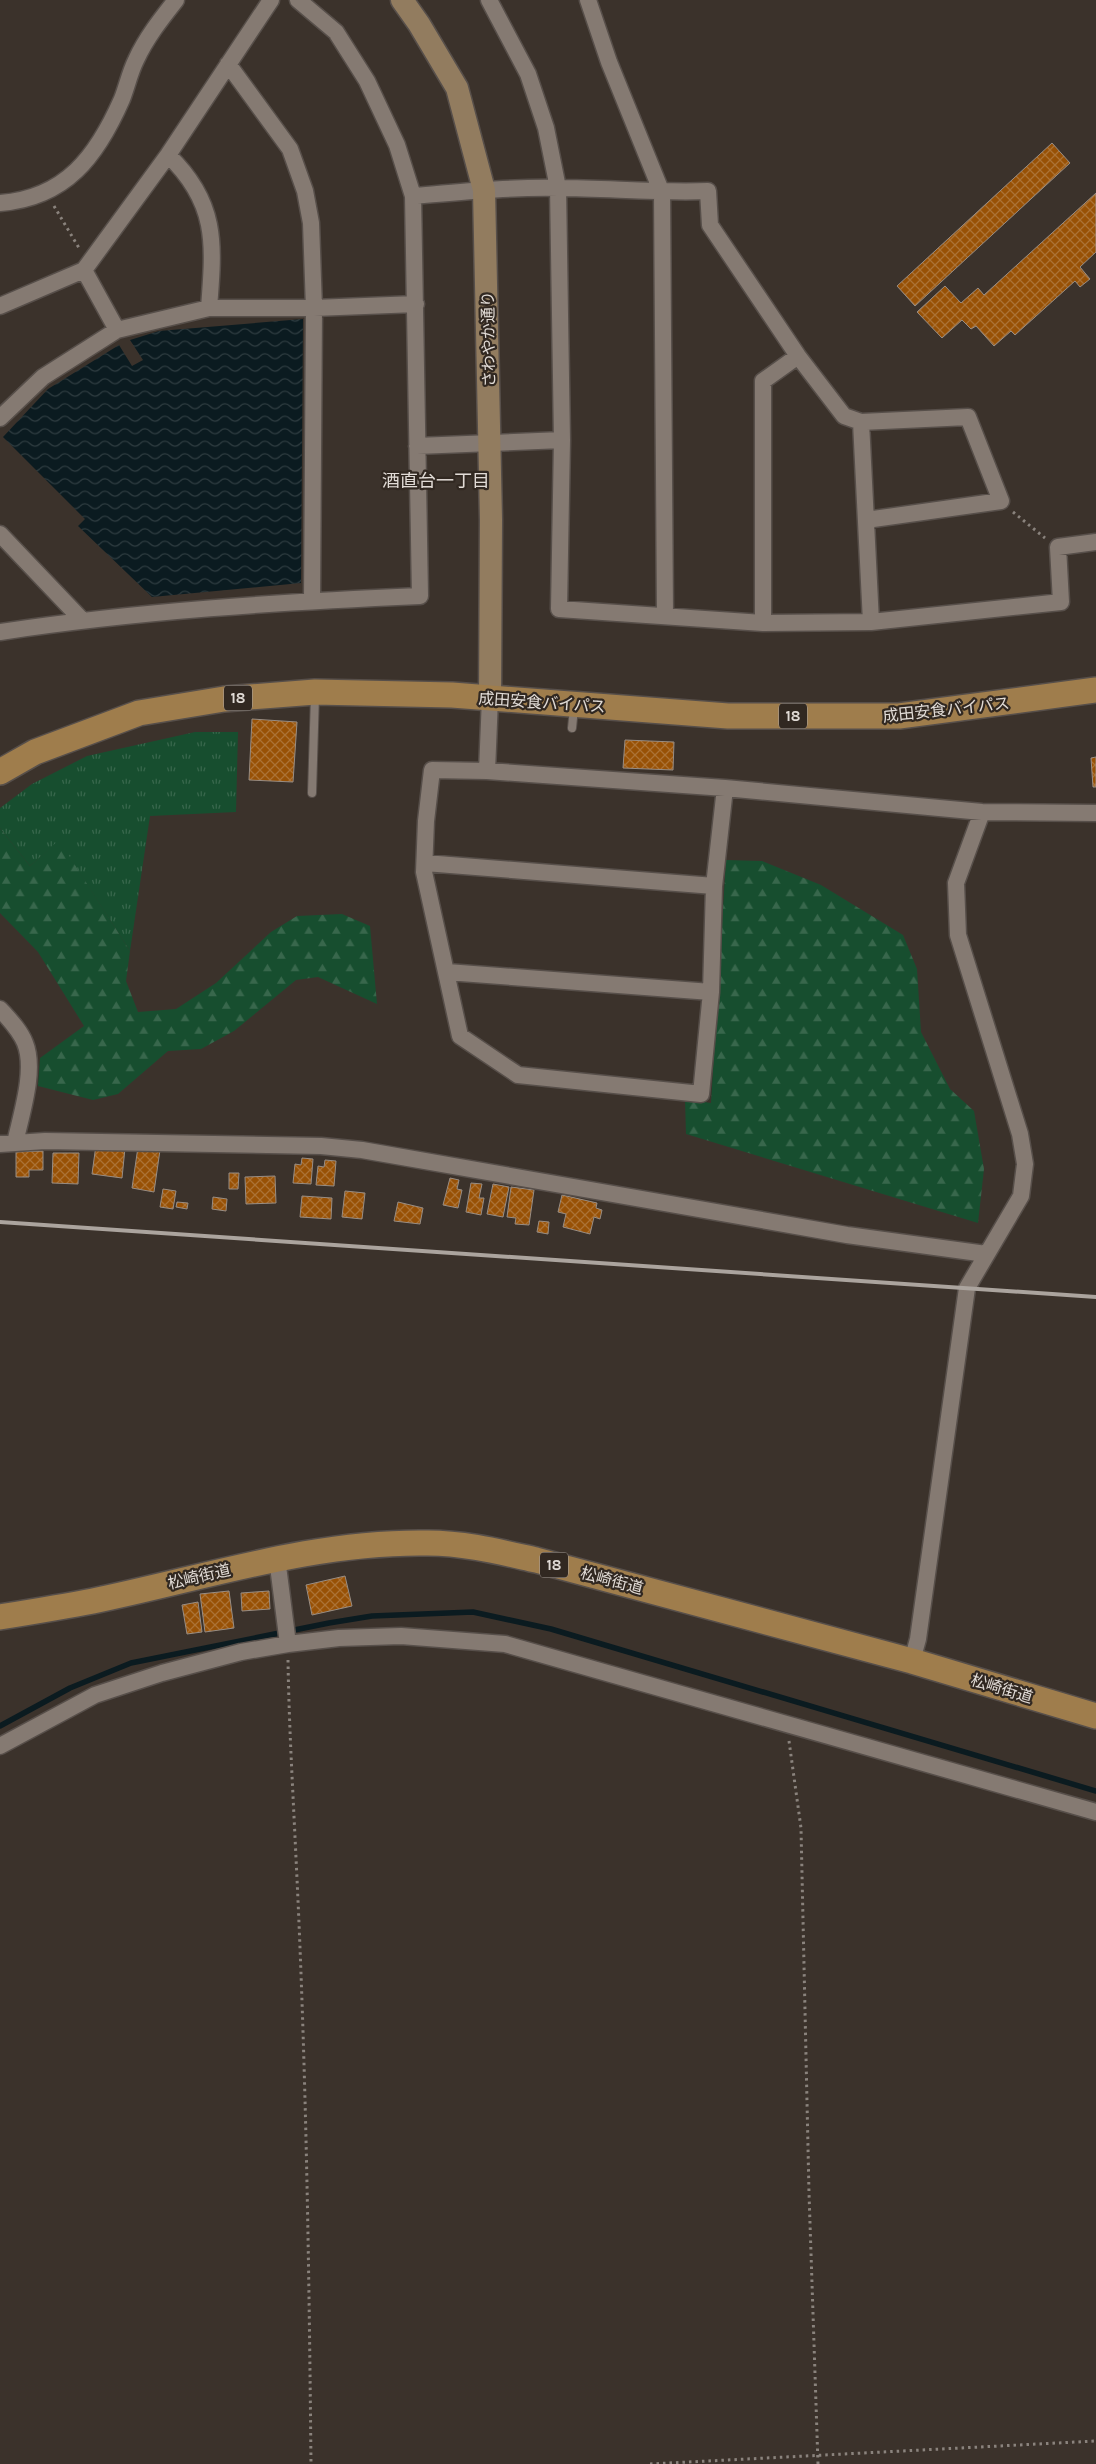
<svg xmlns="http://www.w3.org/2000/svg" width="1096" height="2464" font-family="Karla,'Noto Sans JP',sans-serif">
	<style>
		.grass { fill: url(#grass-tufts) }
		.forest { fill: url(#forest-firs) }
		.water { fill: url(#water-waves) }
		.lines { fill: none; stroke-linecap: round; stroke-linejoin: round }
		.stream { stroke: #0b1b20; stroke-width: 5.5 }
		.building { fill: url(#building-cross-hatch); stroke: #988d84 }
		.lane-casing { stroke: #574f4a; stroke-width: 10 }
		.street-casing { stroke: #574f4a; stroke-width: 19 }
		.secondary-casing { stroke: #574f4a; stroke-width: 25 }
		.primary-casing { stroke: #574f4a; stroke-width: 28 }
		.path { stroke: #8a837d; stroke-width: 3; stroke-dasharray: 2.5 4; stroke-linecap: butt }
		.lane { stroke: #857a72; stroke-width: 8 }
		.street { stroke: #857a72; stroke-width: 16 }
		.secondary { stroke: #927c5f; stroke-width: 22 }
		.primary { stroke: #9f7d4c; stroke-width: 25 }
		.rail { stroke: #aba49e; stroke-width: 4 }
		.labels { text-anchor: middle; stroke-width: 4.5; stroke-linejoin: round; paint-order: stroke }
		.shield { fill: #312821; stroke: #aca5a0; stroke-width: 1 }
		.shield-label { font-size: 15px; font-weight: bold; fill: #e1dbd6 }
		.street-label { font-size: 16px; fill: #e1dbd6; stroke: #312821 }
		.neighbourhood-label { font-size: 18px; fill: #e1dbd6; stroke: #312821 }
	</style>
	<defs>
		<pattern id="grass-tufts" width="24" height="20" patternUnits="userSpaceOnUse" patternTransform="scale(1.25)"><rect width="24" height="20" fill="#174e2f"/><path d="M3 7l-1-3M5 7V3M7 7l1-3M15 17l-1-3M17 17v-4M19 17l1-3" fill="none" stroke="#38674c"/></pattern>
		<pattern id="forest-firs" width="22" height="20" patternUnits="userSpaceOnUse" patternTransform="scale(1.25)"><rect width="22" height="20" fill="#174e2f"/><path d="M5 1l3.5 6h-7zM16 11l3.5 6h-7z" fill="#38674c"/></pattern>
		<pattern id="water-waves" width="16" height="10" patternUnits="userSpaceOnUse" patternTransform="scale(1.25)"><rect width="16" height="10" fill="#0b1b20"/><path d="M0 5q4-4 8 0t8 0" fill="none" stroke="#2e3c40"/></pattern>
		<pattern id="building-cross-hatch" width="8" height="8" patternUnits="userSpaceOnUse" patternTransform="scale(1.25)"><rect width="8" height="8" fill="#985105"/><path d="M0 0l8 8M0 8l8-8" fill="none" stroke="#ab7235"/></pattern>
	</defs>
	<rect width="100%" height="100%" fill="#3b322b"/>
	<path class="grass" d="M195 732H238L236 812 150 816 130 951 59 841 30 866 0 828V808L32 784 87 756Z"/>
	<path class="forest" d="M0 828 30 866 59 840 130 951 126 981 138 1012 176 1009 216 983 271 932 297 916 342 914 370 926 377 1004 318 977 296 980 234 1031 201 1049 168 1051 118 1094 93 1100 38 1086 40 1058 84 1026 38 952 0 913Z
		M726 860 762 861 821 885 903 935 917 969 921 1032 950 1089 974 1111 984 1169 978 1223 686 1134 685 1099 711 1103Z"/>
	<path class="water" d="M303 319 301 583 152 597 78 526 85 519 3 437 48 389 119 345 132 366 143 360 130 340 159 331Z"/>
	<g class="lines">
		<path class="stream" d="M0 1726 70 1688 131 1663 329 1623 372 1616 473 1612 551 1629 1096 1791"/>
	</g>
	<path class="building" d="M1052 143 1070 163 915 306 897 286Z
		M1096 193V252L1080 267 1090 279 1080 287 1075 281 1015 335 1011 331 994 346 976 326 971 329 962 320 942 338 917 312 945 286 961 303 978 288 984 295Z
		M252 719 297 722 293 782 249 780Z
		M625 740 674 742 673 770 623 768Z
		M1096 757V787H1093L1091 758Z
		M96 1145 125 1148 122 1178 92 1174Z
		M138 1147 160 1150 154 1192 132 1188Z
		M43 1151V1170H29V1177H16V1152Z
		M53 1153H79L78 1184 52 1183Z
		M302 1158 313 1159 311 1184 293 1183 295 1164 301 1165Z
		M325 1160 336 1161 334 1186 316 1185 318 1166 324 1167Z
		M229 1173H239L238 1189H229Z
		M275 1176 276 1203 246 1204 245 1177Z
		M450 1178 459 1180 457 1189 462 1190 458 1208 443 1205Z
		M471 1183 482 1184 479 1198H484L481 1215 466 1212Z
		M493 1184 509 1187 503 1217 487 1214Z
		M511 1187 534 1190 529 1225 515 1224 516 1218 507 1217Z
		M163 1189 176 1191 173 1209 160 1207Z
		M345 1191 365 1193 362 1219 342 1217Z
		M562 1195 597 1203 596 1208 602 1210 600 1219 594 1217 590 1234 563 1227 566 1214 558 1212Z
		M302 1196 332 1198 331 1219 300 1217Z
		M213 1197 227 1199 226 1211 212 1209Z
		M177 1202 188 1203 187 1209 176 1207Z
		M398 1202 423 1208 420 1224 394 1221Z
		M539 1221 549 1222 548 1234 537 1232Z
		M345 1576 352 1606 312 1615 306 1585Z
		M229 1591 234 1628 205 1632 200 1594Z
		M269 1591 270 1609 242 1611 241 1593Z
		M198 1602 202 1632 187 1634 182 1605Z"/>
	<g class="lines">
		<g class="lane-casing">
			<path id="lane" d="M572 728 574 708
				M312 793 315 695"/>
		</g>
		<g class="street-casing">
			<path id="street" d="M489 0 528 74 546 128 558 188 562 440 559 609 763 623 871 622 1061 602 1058 547 1096 542
				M588 0 609 62 662 193 665 615
				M228 64 290 149 305 191 311 223 314 308 312 600
				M168 155C218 203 214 244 209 308
				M413 196C461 192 510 187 558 188 608 188 657 193 708 191L710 225 798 356 844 416 861 422 968 417 1001 501 866 520
				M0 203C66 198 97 156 122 99 127 86 130 72 136 60 146 38 161 19 176 0
				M84 270 117 330
				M0 306 84 270 168 155 271 0
				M0 418 43 377 117 330 209 308H314L416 304
				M861 422 871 622
				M417 446 562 440
				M0 534 82 620
				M763 623V381L798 356
				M0 632C139 611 280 602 420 596L413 196 397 145 367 81 336 32 298 0
				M432 770 487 771 725 788 714 886 711 992 701 1094 518 1075 460 1036 424 872 426 821Z
				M487 771 490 698
				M725 788 982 812 1096 813
				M425 863 714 886
				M447 972 711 992
				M0 1009C9 1019 20 1030 25 1043 36 1070 21 1115 15 1143
				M0 1144 45 1141 321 1146 362 1150 847 1235 986 1254
				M277 1558 288 1644
				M912 1661 918 1639 967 1288 1021 1196 1025 1164 1020 1134 958 935 956 883 982 812
				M0 1746 95 1695 162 1673 241 1652 288 1644 339 1638 401 1636 505 1644 1096 1812"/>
		</g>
		<g class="secondary-casing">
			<path id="secondary" d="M402 0 419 24 457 88 484 190 491 520 490 698"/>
		</g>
		<g class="primary-casing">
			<path id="primary" d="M0 772 35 752 139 713 224 699 315 692 452 695 728 716H899L1096 690
				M0 1617C31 1612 62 1607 93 1601 205 1578 313 1541 428 1543 465 1543 500 1552 536 1560L912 1661 1096 1716"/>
		</g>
		<path class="path" d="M54 206 79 248
			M1013 512 1045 538
			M288 1660C289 1727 293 1792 296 1858 306 2060 309 2262 311 2464
			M789 1741 801 1828 809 2193 818 2464
			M650 2464 1096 2441"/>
		<use href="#lane" class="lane"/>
		<use href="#street" class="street"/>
		<use href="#secondary" class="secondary"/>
		<use href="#primary" class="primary"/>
		<path class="rail" d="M0 1222 1096 1297"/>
	</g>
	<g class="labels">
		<g class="shield">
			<rect x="224" y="685.5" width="28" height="25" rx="4"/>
			<rect x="779" y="703.5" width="28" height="25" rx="4"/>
			<rect x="540" y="1552.5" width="28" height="25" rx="4"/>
		</g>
		<g class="shield-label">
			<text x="238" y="703">18</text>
			<text x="793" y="721">18</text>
			<text x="554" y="1570">18</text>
		</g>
		<g class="street-label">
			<text transform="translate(488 339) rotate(-91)" y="6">さわやか通り</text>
			<text transform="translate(542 702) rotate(4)" y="6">成田安食バイパス</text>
			<text transform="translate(946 709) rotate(-6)" y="6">成田安食バイパス</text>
			<text transform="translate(199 1576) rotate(-13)" y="6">松崎街道</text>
			<text transform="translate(612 1580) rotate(15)" y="6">松崎街道</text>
			<text transform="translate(1002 1688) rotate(17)" y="6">松崎街道</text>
		</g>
		<g class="neighbourhood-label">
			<text x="436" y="487">酒直台一丁目</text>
		</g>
	</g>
</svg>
